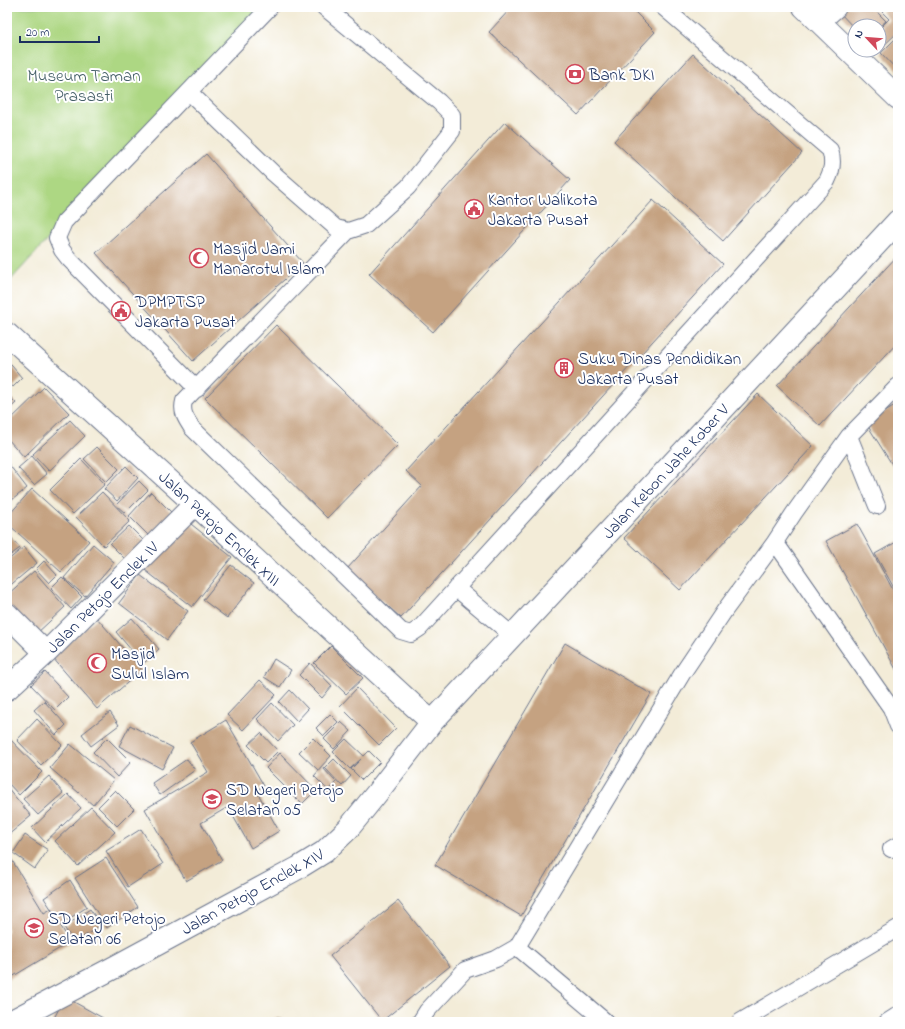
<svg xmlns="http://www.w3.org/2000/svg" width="905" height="1029" font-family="'Indie Flower',sans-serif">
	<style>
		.green { fill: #add783; stroke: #648370 }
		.building { fill: #c5a281 }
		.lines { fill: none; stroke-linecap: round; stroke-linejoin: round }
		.lane-casing { stroke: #677189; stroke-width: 18 }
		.street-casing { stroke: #677189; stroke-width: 24 }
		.lane { stroke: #fff; stroke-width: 16 }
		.street { stroke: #fff; stroke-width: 22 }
		.labels { text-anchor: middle; stroke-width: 4; stroke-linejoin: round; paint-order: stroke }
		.poi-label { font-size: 17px; fill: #1b2f5e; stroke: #fff; text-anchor: start }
		.park-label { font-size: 17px; fill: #476169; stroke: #fff }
		.street-label { font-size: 17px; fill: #1b2f5e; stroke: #fff }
	</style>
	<rect width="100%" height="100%" fill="#fff"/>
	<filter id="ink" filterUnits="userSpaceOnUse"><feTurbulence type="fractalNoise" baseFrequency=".025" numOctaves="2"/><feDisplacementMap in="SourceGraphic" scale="8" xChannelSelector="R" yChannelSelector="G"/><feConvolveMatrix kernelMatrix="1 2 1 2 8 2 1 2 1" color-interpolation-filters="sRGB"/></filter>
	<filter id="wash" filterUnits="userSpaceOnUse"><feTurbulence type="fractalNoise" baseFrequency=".012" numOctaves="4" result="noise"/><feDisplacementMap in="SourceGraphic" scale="16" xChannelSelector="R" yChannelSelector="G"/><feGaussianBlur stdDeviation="0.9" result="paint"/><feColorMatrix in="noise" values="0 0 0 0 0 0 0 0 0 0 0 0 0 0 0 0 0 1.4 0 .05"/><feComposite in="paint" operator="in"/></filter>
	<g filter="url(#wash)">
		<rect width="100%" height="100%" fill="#f3ecd8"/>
		<path class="green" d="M7 7H260L7 284Z"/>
		<g id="blocks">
			<path class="building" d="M512 7H630L655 32 578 115 489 32Z
				M843 7H872L886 21 879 27V26H855V29L838 11Z
				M887 7H898V32L879 50V29L889 19 882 12Z
				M898 36V71L881 53Z
				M693 54 802 153 723 241 614 141Z
				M505 122 570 180 433 332 369 274Z
				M206 154 303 263 193 361 96 253Z
				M653 200 723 264 401 618 347 569 422 486 406 471Z
				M898 255V342L820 426 777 386Z
				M276 325 398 445 327 518 205 398Z
				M7 360 22 378 13 387 7 380Z
				M44 387 69 413 24 457 7 438V423Z
				M7 394 16 403 7 411Z
				M758 394 813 446 680 590 624 538Z
				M898 403V474L866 423Z
				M70 420 85 436 49 471 33 454Z
				M97 447 119 469 106 482 84 459Z
				M32 456 47 474 34 485 18 468Z
				M81 459 105 484 73 514 50 490Z
				M7 462 27 488 7 504Z
				M126 466 138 478 117 501 104 489Z
				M139 481 148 490 125 513 116 505Z
				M32 489 89 541 61 572 7 523V517Z
				M102 492 130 521 104 546 76 517Z
				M151 492 172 513 149 536 129 516Z
				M186 520 232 557 192 607 145 570Z
				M857 524 898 599V673L826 541Z
				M129 526 145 542 127 561 110 544Z
				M7 533 20 548 8 557 7 555Z
				M898 541V595L875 554Z
				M93 544 114 562 85 596 64 578Z
				M24 547 37 563 7 588V561Z
				M44 561 57 575 49 583 36 569Z
				M231 565 254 583 227 618 203 600Z
				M34 571 65 607 35 635 7 603V595Z
				M140 575 188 611 167 640 119 603Z
				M62 577 82 597 71 609 51 588Z
				M97 618 142 670 97 709 52 657Z
				M132 618 159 649 143 664 116 632Z
				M565 643 651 694 521 916 435 865Z
				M331 646 363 678 346 694 314 663Z
				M274 659 291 670 280 687 264 677Z
				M310 663 332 686 322 698 299 675Z
				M45 672 68 697 55 710 31 685Z
				M260 680 276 695 243 730 227 715Z
				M357 688 396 728 379 745 340 706Z
				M290 690 308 709 297 721 279 702Z
				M44 701 66 725 56 735 34 710Z
				M272 703 293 725 278 741 257 719Z
				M110 712 119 725 91 746 82 734Z
				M330 714 338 722 324 736 316 728Z
				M37 719 62 745 41 765 17 740Z
				M226 720 264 786 256 790 279 831 251 848 228 807 201 823 222 860 186 881 145 809 208 772 190 742Z
				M341 722 351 731 334 749 324 739Z
				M130 725 173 748 162 769 119 746Z
				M261 733 278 751 266 763 248 745Z
				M7 736 42 772 19 795 7 782Z
				M107 738 131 762 117 777 93 752Z
				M313 738 331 756 318 770 299 752Z
				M346 739 364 756 369 751 380 762 362 780 351 769 361 759 350 769 333 752Z
				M70 744 114 780 93 805 50 768Z
				M280 753 316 790 302 804 266 768Z
				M187 759 195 770 160 795 152 783Z
				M334 759 351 776 342 786 325 768Z
				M322 767 336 782 328 790 314 776Z
				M49 776 63 793 38 815 23 799Z
				M7 787 31 816 7 836Z
				M115 790 134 809 117 826 98 807Z
				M68 794 81 808 45 842 32 828Z
				M91 807 115 832 78 866 55 841Z
				M141 829 163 864 128 887 106 851Z
				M25 835 48 850 35 869 13 853Z
				M7 852 44 913 51 909 70 942 7 980Z
				M106 858 138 907 107 928 75 878Z
				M70 880 87 907 61 924 44 898Z
				M398 901 450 966 382 1021 330 956Z
				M90 909 101 925 74 943 64 927Z
				M65 997 110 1022H52Z
				M278 1017 288 1022H265Z"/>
		</g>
	</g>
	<g filter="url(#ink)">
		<use href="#blocks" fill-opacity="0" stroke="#677189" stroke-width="1"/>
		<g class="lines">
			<g class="lane-casing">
				<path id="lane" d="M189 92 273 173 336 228 348 231 366 225 408 187 452 131V115L439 102 324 7
					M348 231 184 401C181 412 186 419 192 428L401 631 411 634 420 628 827 181C832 171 834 162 830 150L663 7
					M898 386 849 436 794 513 775 542 891 708 898 726
					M197 389 69 259 62 250 57 238 64 222 270 7
					M849 436 877 506
					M456 588 512 635
					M891 849 898 845
					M517 947 606 1022
					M420 1022 427 1011 465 970 496 959 517 947 682 674 725 610 775 542
					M740 1022 898 928
					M887 1022 898 1015"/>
			</g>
			<g class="street-casing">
				<path id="street" d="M804 7 898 98
					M819 21 835 7
					M7 334 195 504 413 705 432 722
					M7 614 46 653
					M7 689 46 653 195 504
					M10 1022 113 968 298 868 324 852 348 829 377 793 432 722 898 221"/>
			</g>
			<use href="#lane" class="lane"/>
			<use href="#street" class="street"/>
		</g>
	</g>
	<defs>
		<g id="bank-ring" transform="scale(1)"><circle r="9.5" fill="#fff" stroke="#d1495b" stroke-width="1.5"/><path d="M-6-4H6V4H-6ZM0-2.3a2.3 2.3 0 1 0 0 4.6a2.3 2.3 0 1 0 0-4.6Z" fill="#d1495b"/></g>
		<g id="civic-ring" transform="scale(1)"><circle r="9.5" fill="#fff" stroke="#d1495b" stroke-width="1.5"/><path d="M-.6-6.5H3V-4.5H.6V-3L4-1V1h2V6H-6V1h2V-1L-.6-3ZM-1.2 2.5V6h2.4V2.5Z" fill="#d1495b"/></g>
		<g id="mosque-ring" transform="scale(1)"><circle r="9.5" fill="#fff" stroke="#d1495b" stroke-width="1.5"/><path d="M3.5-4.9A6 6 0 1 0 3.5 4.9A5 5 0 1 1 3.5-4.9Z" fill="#d1495b"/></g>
		<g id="building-ring" transform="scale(1)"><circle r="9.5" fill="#fff" stroke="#d1495b" stroke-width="1.5"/><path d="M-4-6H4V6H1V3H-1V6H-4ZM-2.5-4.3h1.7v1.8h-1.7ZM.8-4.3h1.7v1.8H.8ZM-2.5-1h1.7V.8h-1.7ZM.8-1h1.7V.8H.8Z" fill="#d1495b"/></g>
		<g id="school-ring" transform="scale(1)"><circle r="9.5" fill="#fff" stroke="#d1495b" stroke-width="1.5"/><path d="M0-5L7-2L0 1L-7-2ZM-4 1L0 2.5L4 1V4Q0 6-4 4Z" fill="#d1495b"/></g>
	</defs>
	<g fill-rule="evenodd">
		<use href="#bank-ring" x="575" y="74"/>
		<use href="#civic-ring" x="474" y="209"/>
		<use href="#mosque-ring" x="199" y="258"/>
		<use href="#civic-ring" x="121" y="311"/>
		<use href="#building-ring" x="564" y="368"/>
		<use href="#mosque-ring" x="97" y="663"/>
		<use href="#school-ring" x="212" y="799"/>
		<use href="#school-ring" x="34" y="928"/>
	</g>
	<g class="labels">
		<g class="poi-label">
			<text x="589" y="80">Bank DKI</text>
			<text x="488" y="205">Kantor Walikota<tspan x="488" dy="20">Jakarta Pusat</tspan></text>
			<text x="213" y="254">Masjid Jami<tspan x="213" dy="20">Manarotul Islam</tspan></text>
			<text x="135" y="307">DPMPTSP<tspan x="135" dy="20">Jakarta Pusat</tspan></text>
			<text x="578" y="364">Suku Dinas Pendidikan<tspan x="578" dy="20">Jakarta Pusat</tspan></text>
			<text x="111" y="659">Masjid<tspan x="111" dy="20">Sulul Islam</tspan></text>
			<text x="226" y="795">SD Negeri Petojo<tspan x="226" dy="20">Selatan 05</tspan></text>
			<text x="48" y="924">SD Negeri Petojo<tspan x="48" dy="20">Selatan 06</tspan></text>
		</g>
		<g class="park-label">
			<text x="84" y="81">Museum Taman<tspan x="84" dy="20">Prasasti</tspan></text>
		</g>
		<g class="street-label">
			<text transform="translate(665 471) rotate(-47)" y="6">Jalan Kebon Jahe Kober V</text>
			<text transform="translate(220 528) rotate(43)" y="6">Jalan Petojo Enclek XIII</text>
			<text transform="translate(102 597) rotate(-45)" y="6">Jalan Petojo Enclek IV</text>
			<text transform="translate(252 891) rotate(-29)" y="6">Jalan Petojo Enclek XIV</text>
		</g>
	</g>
	<rect width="905" height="1029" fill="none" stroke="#fff" stroke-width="24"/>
	<g transform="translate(867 38) rotate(296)"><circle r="19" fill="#ffffff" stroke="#a4acbf"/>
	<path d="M0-3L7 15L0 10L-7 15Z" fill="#d1495b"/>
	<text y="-6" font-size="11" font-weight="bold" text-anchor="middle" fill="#1b2f5e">N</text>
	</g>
	<path d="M20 36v6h79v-6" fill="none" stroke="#1b2f5e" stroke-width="2"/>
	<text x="26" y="36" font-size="12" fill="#1b2f5e" stroke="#ffffff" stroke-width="3" paint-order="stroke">20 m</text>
</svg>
